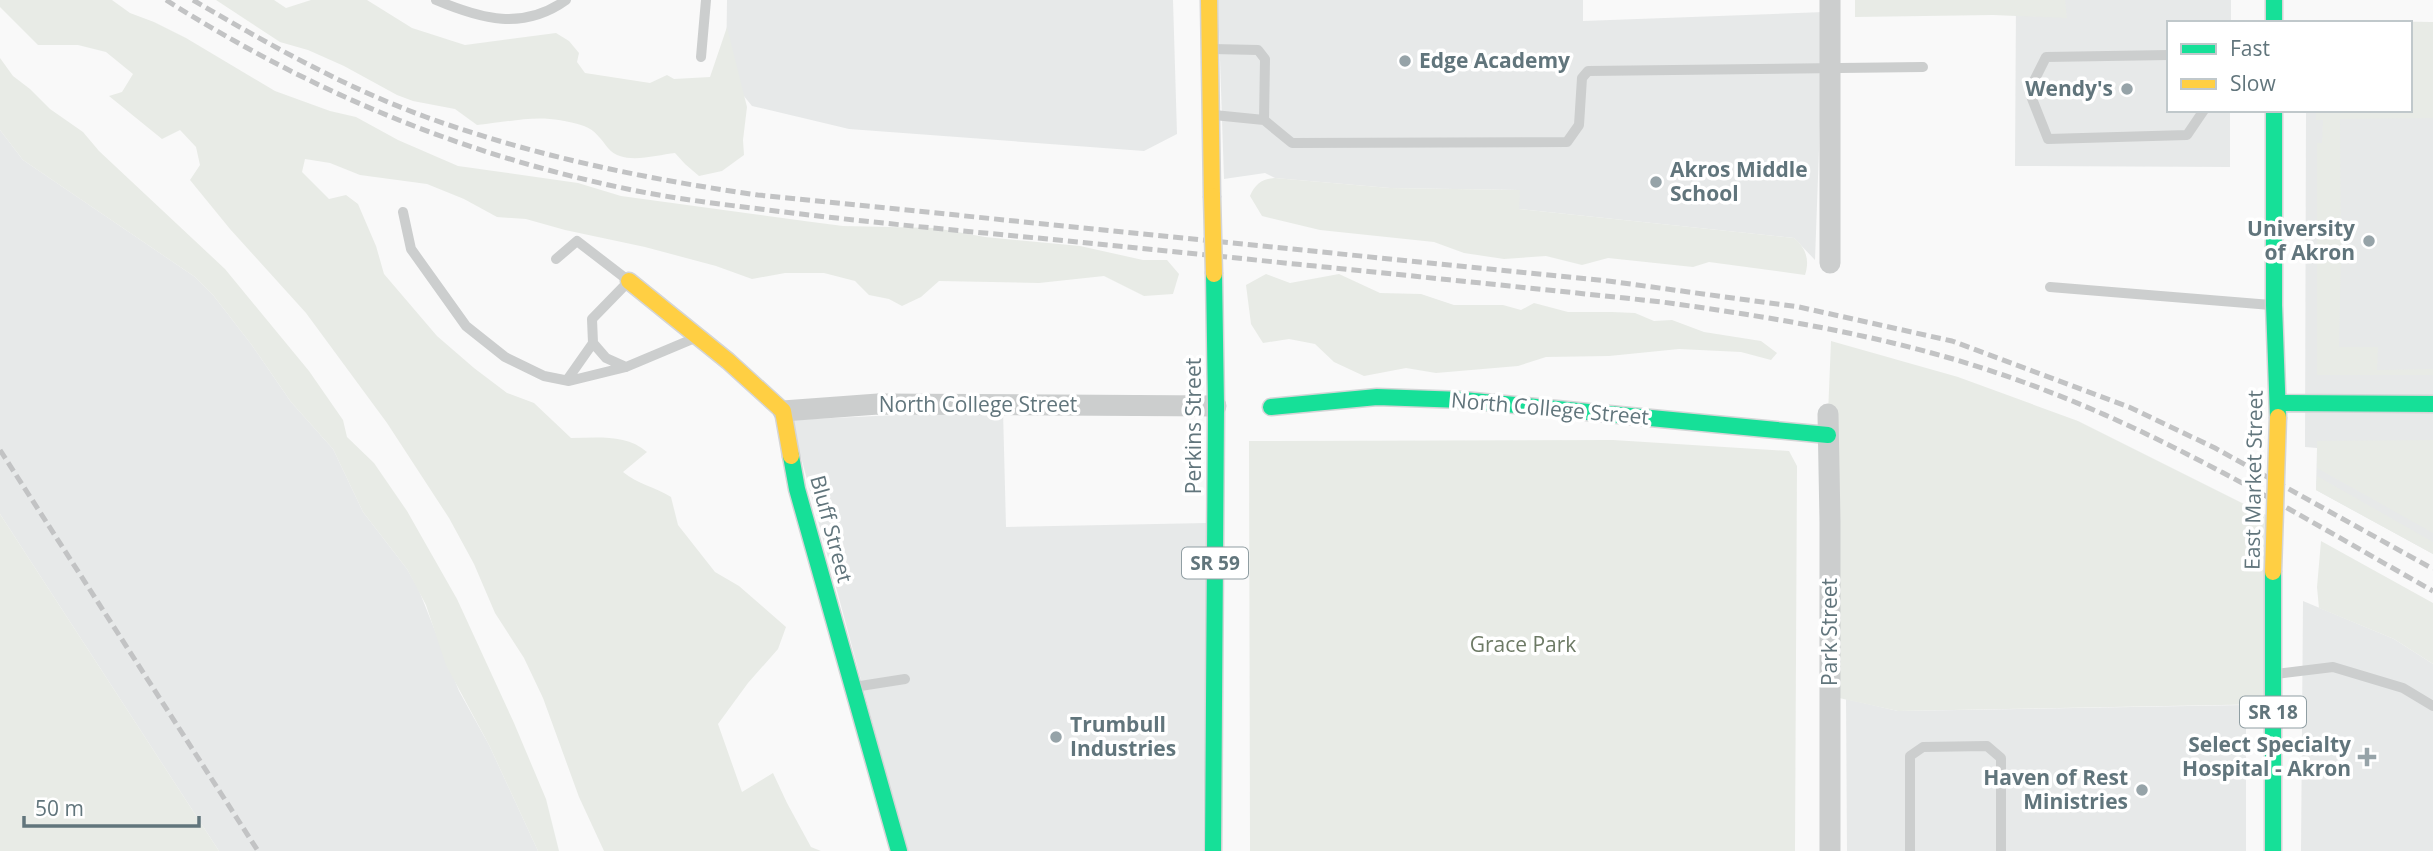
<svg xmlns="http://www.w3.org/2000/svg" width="2433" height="851" font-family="'Open Sans',sans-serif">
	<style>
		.built { fill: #e7e9e9 }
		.green { fill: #e8ebe6 }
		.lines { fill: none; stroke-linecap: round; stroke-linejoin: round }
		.fast-casing { stroke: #d4d5d6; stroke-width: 19 }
		.slow-casing { stroke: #d4d5d6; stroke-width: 19 }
		.lane { stroke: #cccece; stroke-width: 10 }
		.street { stroke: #cccece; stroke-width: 21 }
		.fast { stroke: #16e098; stroke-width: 16 }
		.slow { stroke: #ffcf43; stroke-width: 16 }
		.rail { stroke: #c2c3c4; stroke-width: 5; stroke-dasharray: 10 5; stroke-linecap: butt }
		.slow-bridge-casing { stroke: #d4d5d6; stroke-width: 19; stroke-linecap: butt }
		.slow-bridge { stroke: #ffcf43; stroke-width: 16 }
		.poi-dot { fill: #96a3a8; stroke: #fff; stroke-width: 2.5 }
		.labels { text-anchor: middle; stroke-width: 7; stroke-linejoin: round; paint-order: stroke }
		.shield { fill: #fff; stroke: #909ea3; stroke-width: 2 }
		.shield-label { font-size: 19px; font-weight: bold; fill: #61757c }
		.poi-label { font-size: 21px; font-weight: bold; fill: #61757c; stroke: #fff; text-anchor: end }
		.street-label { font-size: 21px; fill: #61757c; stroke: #fff }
		.park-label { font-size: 21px; fill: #6d7a65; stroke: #fff }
	</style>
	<rect width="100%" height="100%" fill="#f9f9f9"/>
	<path class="built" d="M727 0H1173L1177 134 1144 151 849 129 752 106 726 74Z
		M1218 0H1583V21L1824 12 1815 260 1794 238 1519 209V190L1390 188 1275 178 1265 173 1224 179Z
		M2016 0H2231V23H2169V110H2230V167L2015 166Z
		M2306 21 2433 22V554L2316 490 2317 448 2305 447 2306 110H2410V23Z
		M0 130 23 160 195 277 213 295 251 344 291 402 333 449 363 512 407 569 418 588 459 691 489 745 538 851H219L0 514Z
		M1003 410 1006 527 1207 523 1203 851H907L791 420Z
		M2303 601 2394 639 2433 664V851H2301Z
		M1846 699 1898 711 2246 705V851H1847Z"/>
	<path class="green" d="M0 0H112L130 13 154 22 186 38 275 91 330 111 356 117 398 140 458 166 578 183 621 196 812 222 843 226 935 228 985 237 1080 246 1143 260H1167L1179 274 1173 294 1144 296 1104 276 1039 283 939 281 921 297 902 306 889 299 869 295 855 281 824 273H785L752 279 716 266 645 247 565 230 526 219 497 217 464 199 427 184 360 175 330 163 305 159 302 172 329 199 346 195 358 204 376 246 384 274 437 336 474 368 507 393 534 403 571 438C597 438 626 434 647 452L623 472C637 484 655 487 671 497L678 525 715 572 739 586 786 627 778 649 748 683 718 724 742 792 773 773 787 803 811 847 821 851H604L579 797 543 698 524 658 495 613 474 564 449 518 387 423 306 313 230 229 190 180 200 165 196 147 180 130 162 139 109 96 122 92 133 74 106 52 78 45H38L0 7Z
		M216 0H274L286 8 311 0H367L412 28 465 45 556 33 569 41 579 53 577 62 585 73 650 83 667 75 674 79 710 77 727 27 747 107 743 140 744 155 722 171 699 176 685 164 675 153C655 155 623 166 608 148 601 139 595 130 584 126 541 112 519 121 477 125L455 109 413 101 397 95 344 66 308 50 280 42Z
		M1855 0H2065L2067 18 1993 15 1855 17Z
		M2316 21 2433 22V118L2340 119 2341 254 2339 347H2378L2377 370 2433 369V375H2317V143H2322L2323 120H2316V110H2410V23Z
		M0 58 13 76 30 89 50 109 83 132 99 151 225 269 309 371 343 420 347 437 374 463 407 511 457 599 514 723 546 799 559 851H538L489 745 446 665 426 605 407 569 363 512 333 449 291 402 251 344 213 295 195 277 23 160 0 130Z
		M1275 178 1390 188 1520 190 1519 209 1794 238C1806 248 1810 260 1805 275L1709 262 1693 267 1608 258 1582 265 1546 256 1504 259 1464 253 1434 242 1320 230 1262 216 1250 196C1255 184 1262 179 1275 178Z
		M1266 274 1290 283 1339 274 1380 293 1421 294 1454 305H1503L1521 310 1534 303 1568 312H1612L1635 313 1654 321 1672 320 1704 332 1761 341 1777 353 1771 360 1741 352 1679 349 1609 356 1546 357 1518 366 1436 373 1406 368 1364 376 1334 362 1315 344 1289 339 1263 343 1251 324 1246 285Z
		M1831 341 1958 377 2078 421 2274 519V704L1898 711 1830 696 1828 414Z
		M1613 440 1789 451 1797 466 1795 851H1250L1249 441Z
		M2433 440V533L2317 468V441Z
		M2317 476 2433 542V554L2316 490Z
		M0 514 219 851H0Z
		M2321 541 2433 603V664L2394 639 2319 608 2317 587Z"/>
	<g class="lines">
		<g class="fast-casing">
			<path id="fast" d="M2274 0V23
				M2274 110V305L2278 417
				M2278 403 2433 404
				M1271 407 1377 397 1463 400 1828 435
				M791 456 797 489 899 851
				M2273 572V851
				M1213 851 1216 406 1214 274"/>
		</g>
		<g class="slow-casing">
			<path id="slow" d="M1209 0 1212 196
				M629 281 728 361 783 411 791 456"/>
		</g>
		<path class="lane" d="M436 0C481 19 523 31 566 0
			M1213 49 1258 50 1265 59 1264 120
			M2169 55 2046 57 2029 91 2048 139 2187 135 2204 110
			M701 57 706 0
			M1214 115 1264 120 1292 143 1567 142 1579 125 1582 78 1588 71 1923 67
			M403 212 411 249 466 326 505 357 544 376 569 381 626 367 695 338
			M556 259 577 241 629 281 592 319 593 343 567 380
			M2050 287 2271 305
			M593 343 606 358 626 367
			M2276 674 2333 667 2403 688 2433 706
			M854 687 905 679
			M1910 851V756L1923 747 1987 746 2001 758V851"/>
		<path class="street" d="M1830 0V263
			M783 411 878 404 1216 406
			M1828 414 1830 522V851"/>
		<use href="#fast" class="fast"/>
		<use href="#slow" class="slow"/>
		<path class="rail" d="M166 0C315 94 465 156 637 191 678 199 719 204 760 209 862 222 965 231 1068 241 1266 261 1464 281 1662 302 1785 319 1906 339 2023 382 2168 434 2300 516 2433 591
			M193 0C268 44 344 87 426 117 534 156 645 179 758 195L1608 281 1799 307 1952 341 2129 407 2215 448 2433 569
			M0 450 258 851"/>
		<g class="slow-bridge-casing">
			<path id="slow-bridge" d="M1212 196 1214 274
				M2273 572 2278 417"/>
		</g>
		<use href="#slow-bridge" class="slow-bridge"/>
	</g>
	<g class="poi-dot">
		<circle cx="1405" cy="61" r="7"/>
		<circle cx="2127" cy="89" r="7"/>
		<circle cx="1656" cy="182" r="7"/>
		<circle cx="2369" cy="241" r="7"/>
		<circle cx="1056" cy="737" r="7"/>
		<path d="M2363.5 746.5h7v7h7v7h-7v7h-7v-7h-7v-7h7z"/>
		<circle cx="2142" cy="790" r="7"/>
	</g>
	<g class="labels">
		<g class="shield">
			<rect x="1182" y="547.5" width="66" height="31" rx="5"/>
			<rect x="2240" y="696.5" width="66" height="31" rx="5"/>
		</g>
		<g class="shield-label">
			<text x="1215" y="570">SR 59</text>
			<text x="2273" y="719">SR 18</text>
		</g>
		<g class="poi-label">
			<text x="1419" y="68" text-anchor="start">Edge Academy</text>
			<text x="2113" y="96">Wendy's</text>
			<text x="1670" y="177" text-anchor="start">Akros Middle<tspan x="1670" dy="24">School</tspan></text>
			<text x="2355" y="236">University<tspan x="2355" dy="24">of Akron</tspan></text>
			<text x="1070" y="732" text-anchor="start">Trumbull<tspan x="1070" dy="24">Industries</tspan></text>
			<text x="2351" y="752">Select Specialty<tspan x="2351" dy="24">Hospital - Akron</tspan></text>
			<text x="2128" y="785">Haven of Rest<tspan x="2128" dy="24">Ministries</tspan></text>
		</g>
		<g class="street-label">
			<text x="978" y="412">North College Street</text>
			<text transform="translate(1550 409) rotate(5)" y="7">North College Street</text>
			<text transform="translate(1194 426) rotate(-90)" y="7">Perkins Street</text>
			<text transform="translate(2254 480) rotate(-89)" y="7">East Market Street</text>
			<text transform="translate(831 529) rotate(75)" y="7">Bluff Street</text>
			<text transform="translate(1830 632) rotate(-90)" y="7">Park Street</text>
		</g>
		<g class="park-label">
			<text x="1523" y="652">Grace Park</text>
		</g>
	</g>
	<rect x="2167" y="21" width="245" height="91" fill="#ffffff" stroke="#c0c8cb" stroke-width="2"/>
	<rect x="2181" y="44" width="35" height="10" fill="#16e098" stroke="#c0c8cb" stroke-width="2"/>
	<text x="2230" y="56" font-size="21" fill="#61757c">Fast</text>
	<rect x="2181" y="79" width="35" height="10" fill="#ffcf43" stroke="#c0c8cb" stroke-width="2"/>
	<text x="2230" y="91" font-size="21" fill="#61757c">Slow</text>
	<path d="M24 816v10h175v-10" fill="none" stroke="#61757c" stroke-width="3.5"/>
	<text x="35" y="816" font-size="21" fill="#61757c" stroke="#ffffff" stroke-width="5" paint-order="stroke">50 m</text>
</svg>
